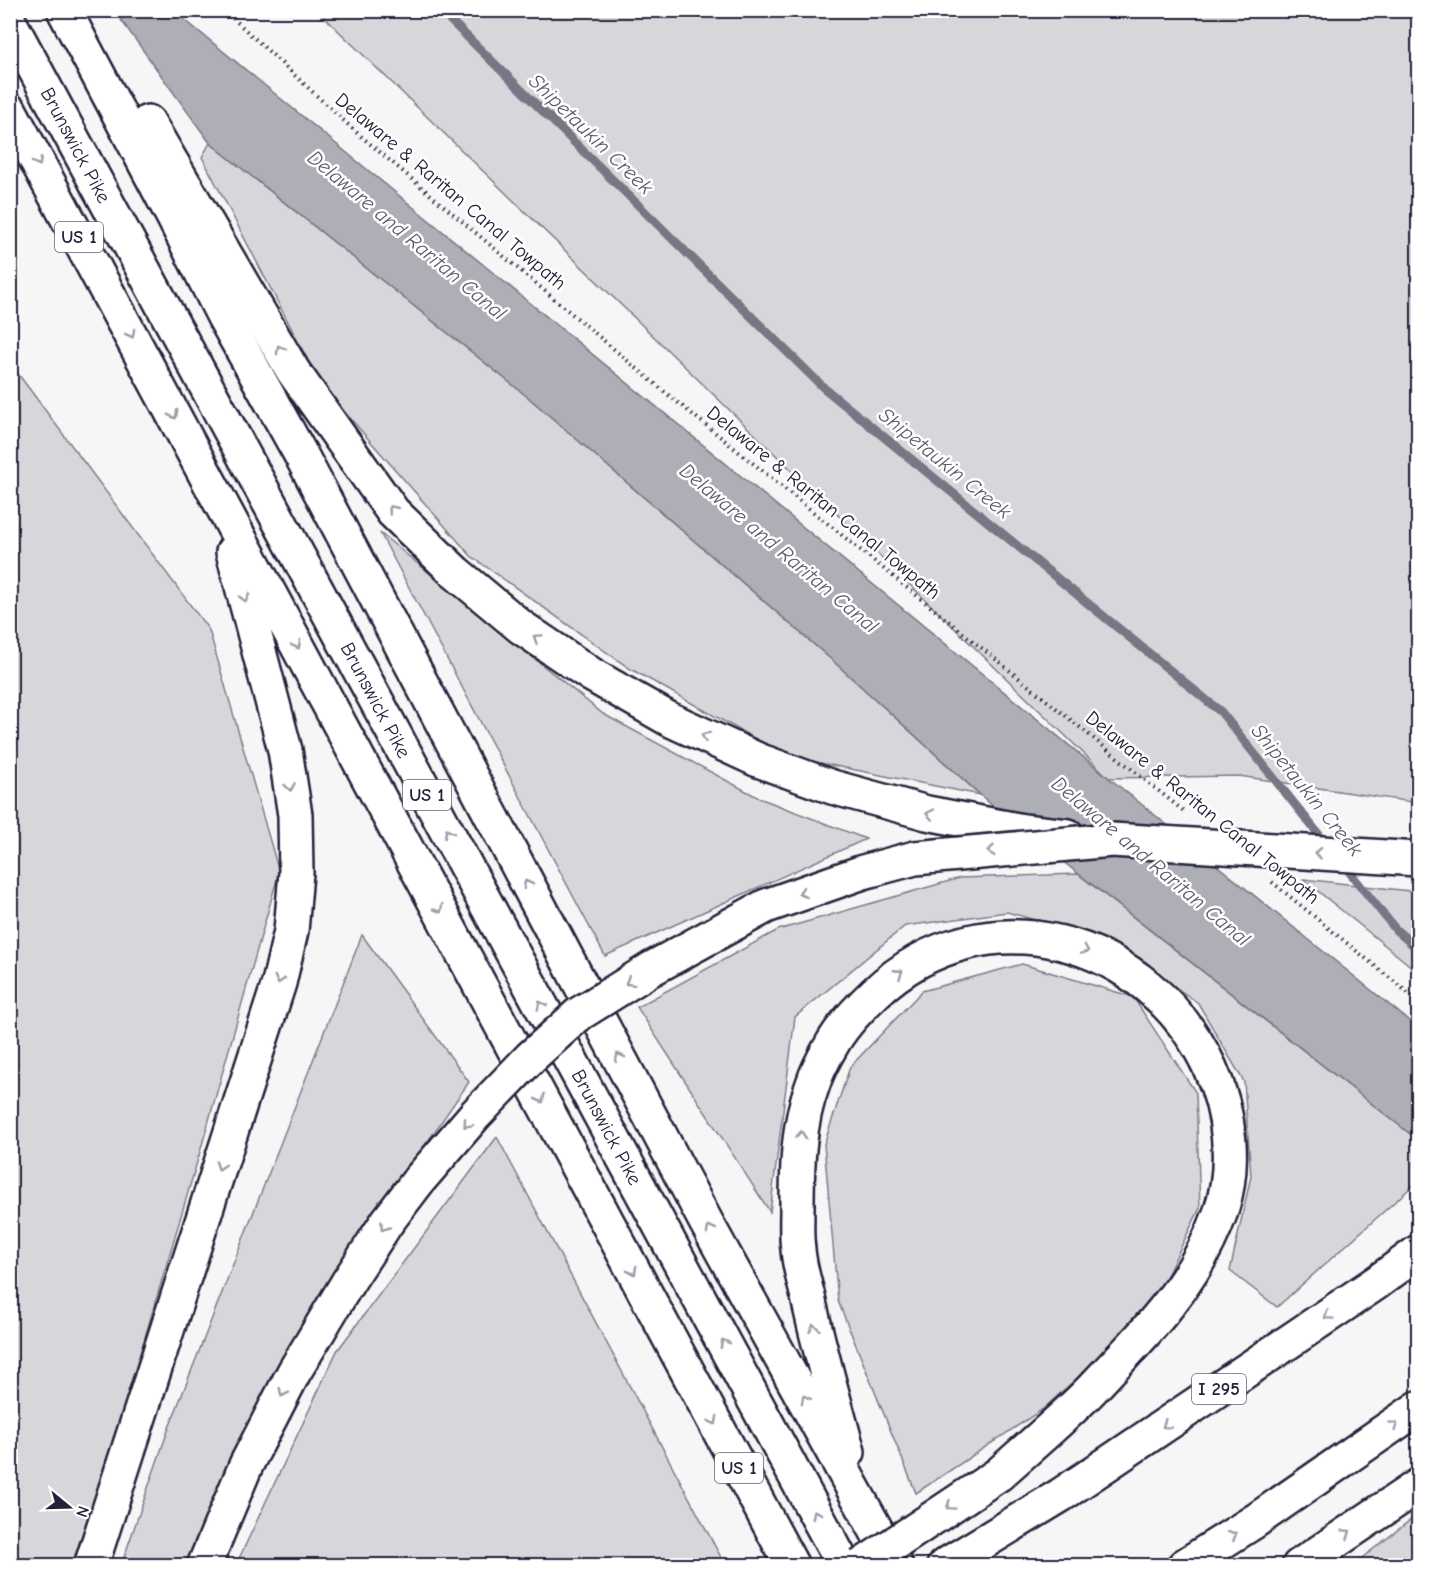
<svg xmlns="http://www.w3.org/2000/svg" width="1429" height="1576" font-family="'Comic Neue',sans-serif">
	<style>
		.green { fill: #d7d7db; stroke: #7c7c8b; stroke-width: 1.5 }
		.water { fill: #aeaeb7; stroke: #767685; stroke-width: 1.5 }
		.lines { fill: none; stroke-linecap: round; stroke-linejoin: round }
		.stream { stroke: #767685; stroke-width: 9 }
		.highway-casing { stroke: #22223b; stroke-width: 38 }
		.path { stroke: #22223b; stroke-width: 4; stroke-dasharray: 1.5 4.5; stroke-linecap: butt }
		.highway { stroke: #fff; stroke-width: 33 }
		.highway-bridge-casing { stroke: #22223b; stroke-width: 38; stroke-linecap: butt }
		.highway-bridge { stroke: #fff; stroke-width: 33 }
		.oneway { stroke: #9c9ca7 }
		.labels { text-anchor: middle; stroke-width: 5; stroke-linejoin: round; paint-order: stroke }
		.shield { fill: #fff; stroke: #646476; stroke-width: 1.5 }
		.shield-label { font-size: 18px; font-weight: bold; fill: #22223b }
		.street-label { font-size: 20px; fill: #22223b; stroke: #fff }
		.water-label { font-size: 21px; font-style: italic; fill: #5a5a6d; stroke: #fff }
	</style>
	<rect width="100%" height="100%" fill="#f6f6f7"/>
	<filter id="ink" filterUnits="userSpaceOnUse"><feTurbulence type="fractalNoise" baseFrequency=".0167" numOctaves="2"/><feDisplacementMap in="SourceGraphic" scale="12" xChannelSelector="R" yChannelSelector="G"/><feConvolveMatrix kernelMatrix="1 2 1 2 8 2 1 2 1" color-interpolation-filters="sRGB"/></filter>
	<g filter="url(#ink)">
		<path class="green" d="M318 11H1418V803L1239 776 1109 778Z
			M210 143 529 398 833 661 980 795 786 756 629 668 471 556 321 385 202 157Z
			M10 363 209 630 279 872 200 1152 120 1421 72 1565H11Z
			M380 533 603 714 759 798 866 839 605 956Z
			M1078 874 1418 1140V1181L1277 1307 1230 1271 1251 1176 1244 1082 1198 1003 1112 942 1007 912 905 926 795 1017 770 1212 637 1007 778 930 960 878Z
			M1303 879 1418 892V972Z
			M362 935 469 1082 312 1308 200 1543 193 1565 121 1566 167 1433Z
			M1022 964 1133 997 1196 1093 1200 1208 1148 1314 1043 1409 916 1493 838 1301 824 1144 850 1067 922 991Z
			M497 1137 725 1565H236L337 1351Z
			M1418 1514V1565H1353Z"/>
		<path class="water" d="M125 11H174L1109 778 1418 1028V1140L997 810 833 661 529 398 210 143 121 20Z"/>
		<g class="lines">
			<path class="stream" d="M440 10 824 388 1221 712 1328 846
				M1343 864 1396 930 1418 949"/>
			<g class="highway-casing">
				<path id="highway" d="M64 10 174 218 224 317 301 455 706 1222 896 1566
					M10 23 844 1566
					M10 111 792 1566
					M148 122 293 371 393 512 455 572 521 627 592 675 669 719 758 760 832 787 927 813 1023 831 1068 836
					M848 1452C834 1400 819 1349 808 1297 804 1281 799 1265 798 1249 796 1236 797 1221 797 1208 797 1167 798 1123 813 1084 817 1071 824 1058 831 1046 842 1026 858 1009 875 993 984 890 1150 937 1210 1068 1230 1111 1236 1165 1221 1211 1201 1268 1166 1311 1125 1354 1112 1367 1100 1381 1087 1394 1059 1422 1028 1448 999 1474
					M91 1566 279 983 291 931 296 873 295 815 285 750 233 552
					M204 1566 246 1465 294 1372 348 1282 387 1222 419 1180
					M944 1566 1061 1495 1376 1283 1418 1252
					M1184 1566 1255 1521 1418 1408
					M1299 1566 1418 1486"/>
			</g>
			<path class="path" d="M224 10 356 132 666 393 1186 813
				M1272 882 1418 1001"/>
			<use href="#highway" class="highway"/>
			<g class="highway-bridge-casing">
				<path id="highway-bridge" d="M419 1180 475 1115 531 1057 579 1014 651 969 766 906 863 872 915 858 1112 840 1418 859
					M861 1566 999 1474"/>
			</g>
			<use href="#highway-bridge" class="highway-bridge"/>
		</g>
		<defs><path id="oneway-chevron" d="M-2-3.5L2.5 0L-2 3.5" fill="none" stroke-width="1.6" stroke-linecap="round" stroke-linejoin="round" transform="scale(1.5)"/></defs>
		<g class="oneway">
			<use href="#oneway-chevron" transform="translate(38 162) rotate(62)"/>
			<use href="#oneway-chevron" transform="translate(131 334) rotate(62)"/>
			<use href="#oneway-chevron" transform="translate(280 349) rotate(-120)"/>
			<use href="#oneway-chevron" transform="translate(174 415) rotate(62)"/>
			<use href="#oneway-chevron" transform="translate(392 509) rotate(-129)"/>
			<use href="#oneway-chevron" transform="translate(245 598) rotate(75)"/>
			<use href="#oneway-chevron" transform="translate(537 638) rotate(-146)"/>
			<use href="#oneway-chevron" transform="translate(297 645) rotate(62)"/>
			<use href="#oneway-chevron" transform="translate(705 736) rotate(-155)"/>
			<use href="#oneway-chevron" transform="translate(290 787) rotate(81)"/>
			<use href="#oneway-chevron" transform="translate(930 814) rotate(-168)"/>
			<use href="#oneway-chevron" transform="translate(448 833) rotate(-118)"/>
			<use href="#oneway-chevron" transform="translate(991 851) rotate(175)"/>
			<use href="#oneway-chevron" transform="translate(1318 853) rotate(-177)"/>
			<use href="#oneway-chevron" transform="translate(527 884) rotate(-118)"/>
			<use href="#oneway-chevron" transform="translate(802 893) rotate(161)"/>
			<use href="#oneway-chevron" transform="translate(439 909) rotate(62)"/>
			<use href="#oneway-chevron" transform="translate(1085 950) rotate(22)"/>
			<use href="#oneway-chevron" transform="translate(899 973) rotate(-33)"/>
			<use href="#oneway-chevron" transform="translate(279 980) rotate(105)"/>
			<use href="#oneway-chevron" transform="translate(629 982) rotate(148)"/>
			<use href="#oneway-chevron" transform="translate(541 1005) rotate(-118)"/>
			<use href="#oneway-chevron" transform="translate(619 1057) rotate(-118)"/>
			<use href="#oneway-chevron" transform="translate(541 1099) rotate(62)"/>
			<use href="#oneway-chevron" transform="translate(467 1124) rotate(131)"/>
			<use href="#oneway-chevron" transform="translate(801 1135) rotate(-85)"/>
			<use href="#oneway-chevron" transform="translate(220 1166) rotate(108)"/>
			<use href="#oneway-chevron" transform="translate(384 1227) rotate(124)"/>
			<use href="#oneway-chevron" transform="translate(710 1229) rotate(-119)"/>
			<use href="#oneway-chevron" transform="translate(633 1271) rotate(62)"/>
			<use href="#oneway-chevron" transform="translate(1328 1316) rotate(146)"/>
			<use href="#oneway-chevron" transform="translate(814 1328) rotate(-102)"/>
			<use href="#oneway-chevron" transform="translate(724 1343) rotate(-118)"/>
			<use href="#oneway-chevron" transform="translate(283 1393) rotate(117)"/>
			<use href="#oneway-chevron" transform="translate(805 1399) rotate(-119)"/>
			<use href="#oneway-chevron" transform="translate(714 1421) rotate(62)"/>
			<use href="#oneway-chevron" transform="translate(1166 1425) rotate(146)"/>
			<use href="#oneway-chevron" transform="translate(1394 1425) rotate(-35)"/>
			<use href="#oneway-chevron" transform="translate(950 1506) rotate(146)"/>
			<use href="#oneway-chevron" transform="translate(816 1514) rotate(-118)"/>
			<use href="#oneway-chevron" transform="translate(1347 1533) rotate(-34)"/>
			<use href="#oneway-chevron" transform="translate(1233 1535) rotate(-32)"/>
		</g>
	</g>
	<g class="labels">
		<g class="shield">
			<rect x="55" y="222" width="48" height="30" rx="4.5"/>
			<rect x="403" y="780" width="48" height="30" rx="4.5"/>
			<rect x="1192" y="1374" width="54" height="30" rx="4.5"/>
			<rect x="715" y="1453" width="48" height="30" rx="4.5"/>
		</g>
		<g class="shield-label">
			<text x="79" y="243">US 1</text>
			<text x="427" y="801">US 1</text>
			<text x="1219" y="1395">I 295</text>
			<text x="739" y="1474">US 1</text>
		</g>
		<g class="street-label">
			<text transform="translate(76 145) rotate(62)" y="7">Brunswick Pike</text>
			<text transform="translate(451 191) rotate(40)" y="7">Delaware &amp; Raritan Canal Towpath</text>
			<text transform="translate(824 502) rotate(39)" y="7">Delaware &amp; Raritan Canal Towpath</text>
			<text transform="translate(376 700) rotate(62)" y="7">Brunswick Pike</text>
			<text transform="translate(1203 807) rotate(39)" y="7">Delaware &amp; Raritan Canal Towpath</text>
			<text transform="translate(607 1127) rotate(62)" y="7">Brunswick Pike</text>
		</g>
		<g class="water-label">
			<text transform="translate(591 134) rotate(44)" y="7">Shipetaukin Creek</text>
			<text transform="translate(407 235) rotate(40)" y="7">Delaware and Raritan Canal</text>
			<text transform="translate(945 463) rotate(39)" y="7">Shipetaukin Creek</text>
			<text transform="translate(779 548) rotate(40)" y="7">Delaware and Raritan Canal</text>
			<text transform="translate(1307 790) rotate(51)" y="7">Shipetaukin Creek</text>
			<text transform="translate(1151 861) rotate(40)" y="7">Delaware and Raritan Canal</text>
		</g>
	</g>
	<rect width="1429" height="1576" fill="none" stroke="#fff" stroke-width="36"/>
	<rect x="18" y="18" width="1393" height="1540" fill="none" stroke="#22223b" stroke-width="2" filter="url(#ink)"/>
	<g transform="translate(69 1507) rotate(109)" stroke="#ffffff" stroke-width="4.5" paint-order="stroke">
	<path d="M0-4.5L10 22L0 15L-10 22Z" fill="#22223b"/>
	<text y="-9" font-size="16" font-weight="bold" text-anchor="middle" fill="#22223b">N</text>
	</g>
</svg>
